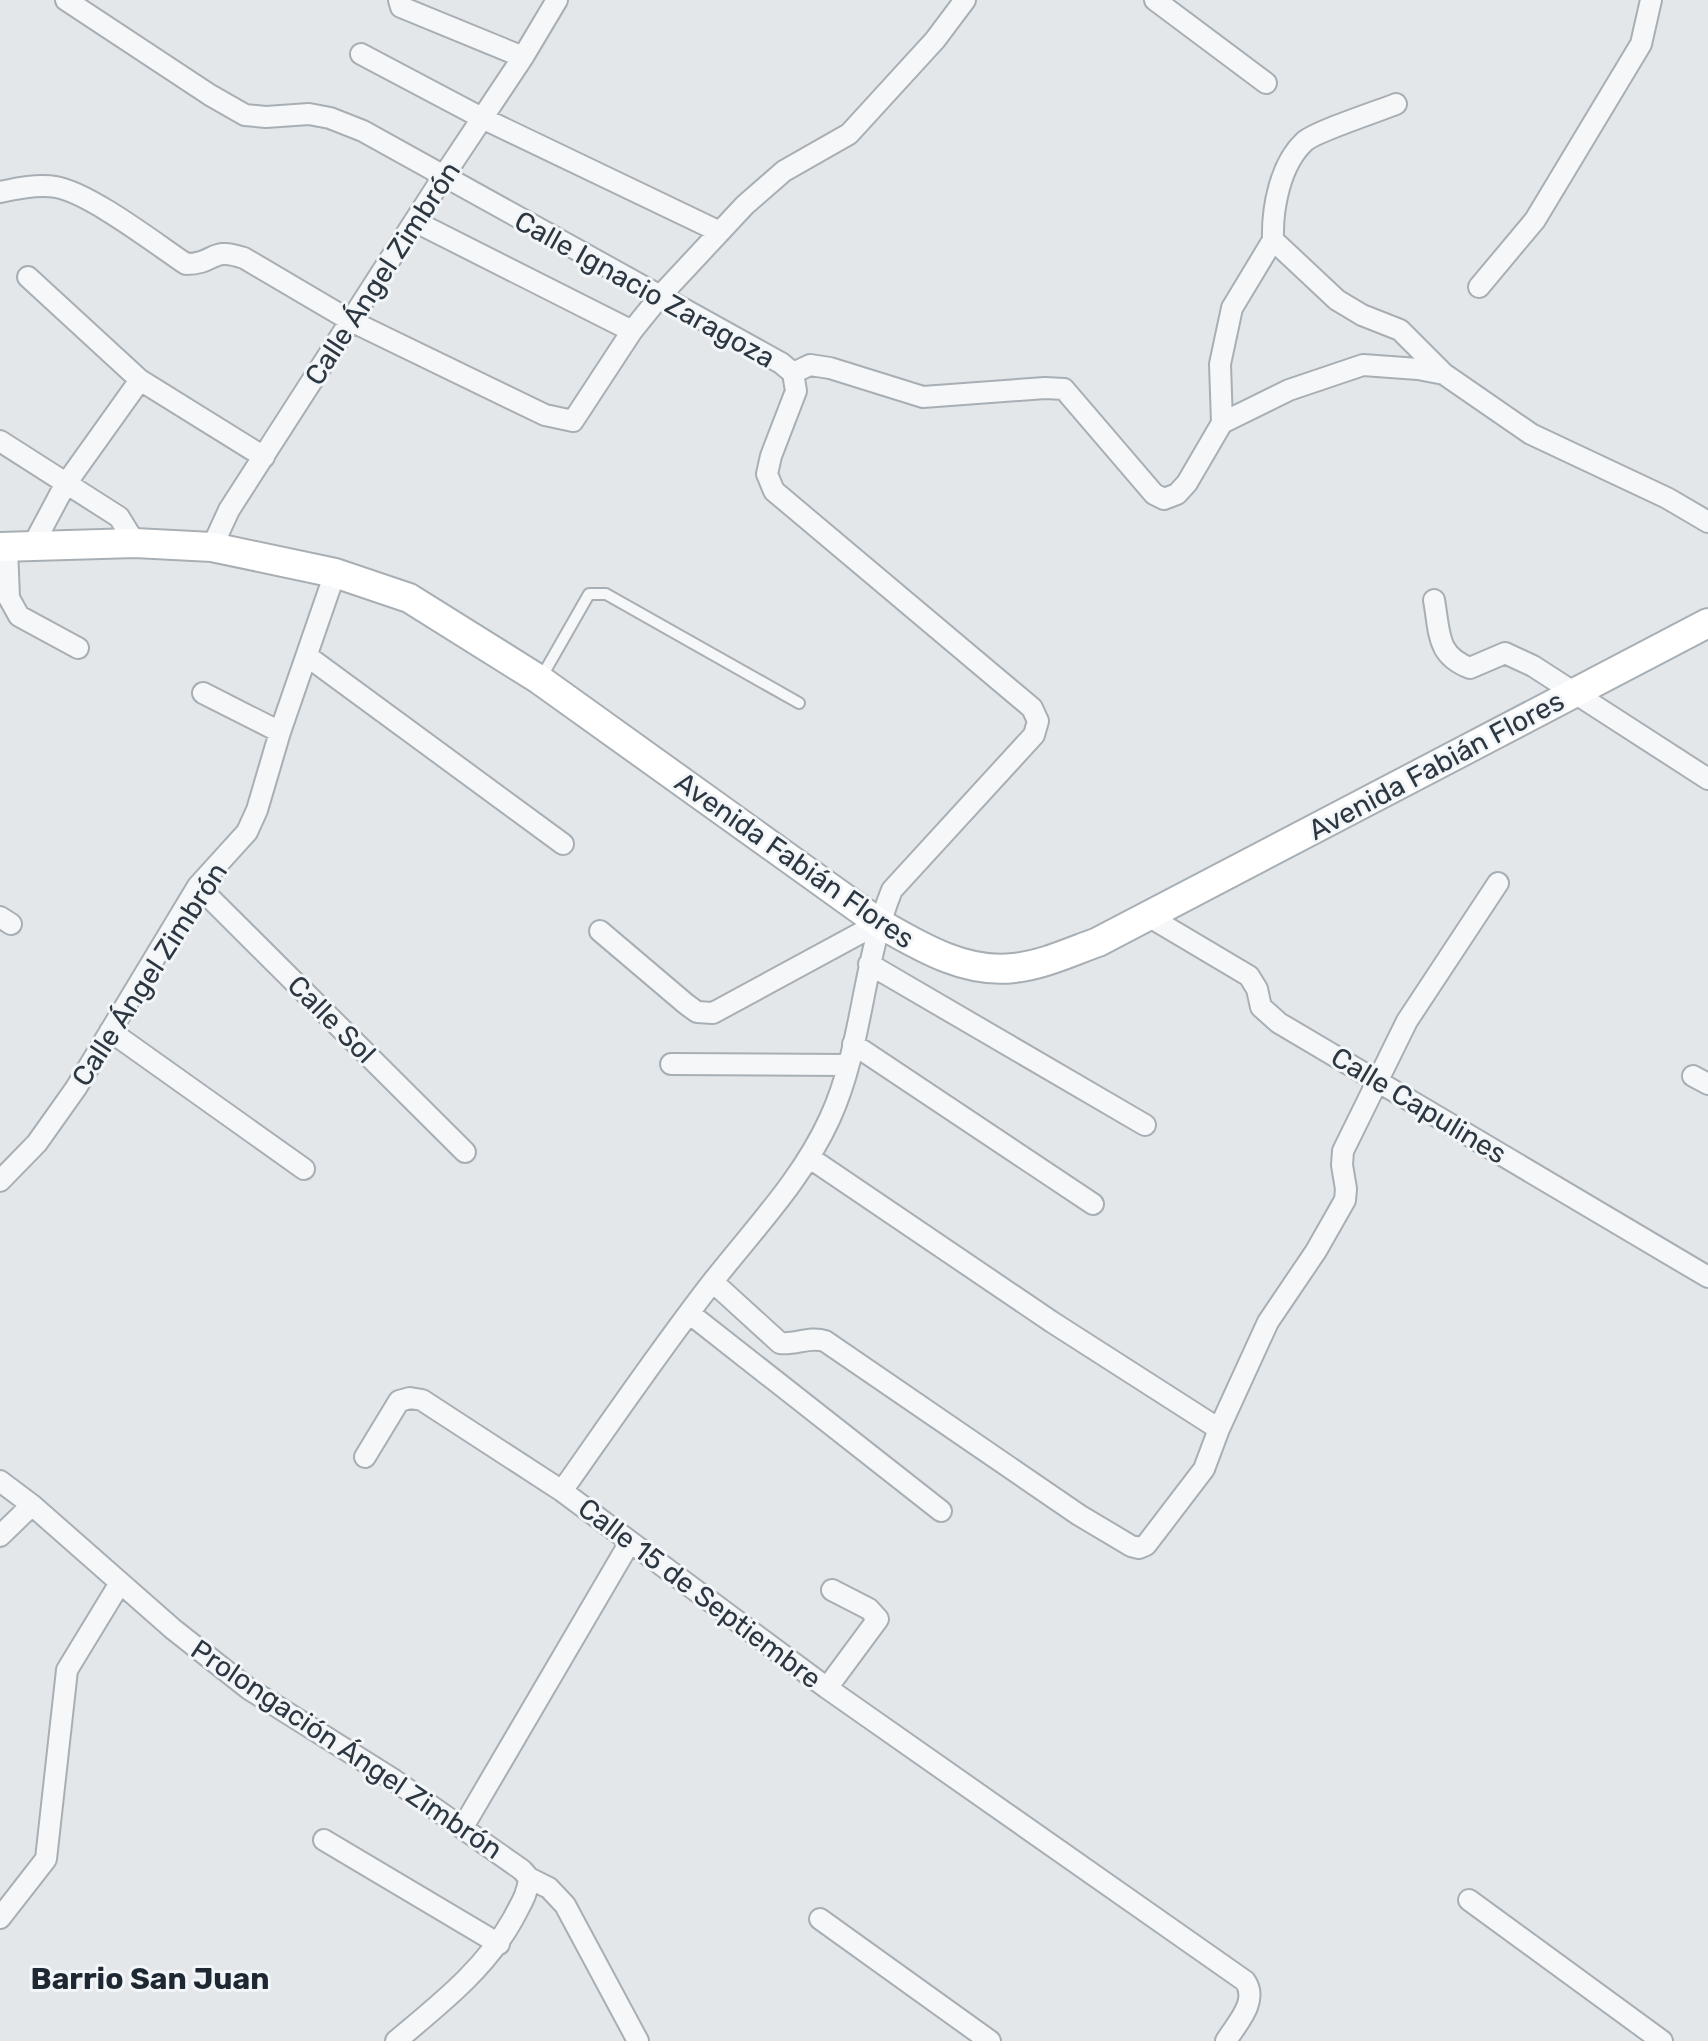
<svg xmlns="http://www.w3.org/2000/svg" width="1708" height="2041" font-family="Rubik,sans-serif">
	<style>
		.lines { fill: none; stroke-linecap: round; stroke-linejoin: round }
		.service-casing { stroke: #a8afb4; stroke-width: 14 }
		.minor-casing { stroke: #a8afb4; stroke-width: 24 }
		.secondary-casing { stroke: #a8afb4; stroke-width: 32 }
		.service { stroke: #f6f7f9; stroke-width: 10 }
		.minor { stroke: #f6f7f9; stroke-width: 20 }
		.secondary { stroke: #fff; stroke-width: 28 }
		.labels { text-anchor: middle; stroke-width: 6; stroke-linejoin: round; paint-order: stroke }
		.street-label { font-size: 28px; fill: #2c3742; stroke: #f3f6f8 }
		.neighbourhood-label { font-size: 30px; font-weight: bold; fill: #1e2833; stroke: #f3f6f8 }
	</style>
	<rect width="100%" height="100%" fill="#e3e7ea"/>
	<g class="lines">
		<g class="service-casing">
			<path id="service" d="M541 678 589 594H606L799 703"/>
		</g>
		<g class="minor-casing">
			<path id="minor" d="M66 0 210 95 245 115 266 117 309 114 330 118 363 131 781 363 793 373
				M399 0 401 7 523 57
				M1155 0 1266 83
				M361 54 482 118 720 232
				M1396 104C1379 111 1314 132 1304 142 1280 165 1272 208 1273 240L1337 300 1362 315 1400 330 1444 374
				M0 192C18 188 38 184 56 187 90 193 156 244 186 264 216 264 210 246 244 258L351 321 545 415 573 421 632 331 661 295 745 205 784 171 849 134 935 40 965 0
				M416 222 632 331
				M28 277 140 380 264 457
				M1479 287 1535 220 1641 44 1651 0
				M793 373 810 365 830 368 923 397 1045 388 1064 389 1154 494 1164 499 1177 494 1187 483 1222 423 1289 390 1363 365 1418 369 1444 374 1531 434 1667 498 1708 522
				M1222 423 1220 364 1232 308 1273 240
				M0 441 119 517 135 543
				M33 545 65 485 140 380
				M7 547 9 598 19 616 78 648
				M212 547 229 510 443 177 523 57 557 0
				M1434 600C1440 633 1436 655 1470 668L1505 653 1533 666 1708 779
				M307 656 563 844
				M203 693 280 732
				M198 886 465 1152
				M1148 916 1249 976 1257 989 1261 1007 1279 1023 1708 1277
				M0 917 11 924
				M600 931 686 1004 697 1012 713 1013 879 923
				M869 964 1145 1125
				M110 1031 304 1169
				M853 1044 1093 1204
				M671 1064 847 1065
				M1693 1076 1708 1084
				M810 1158 1052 1322 1219 1429
				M0 1181 37 1143 76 1088 198 886 247 832 257 810 280 732 335 573
				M713 1282 780 1343C796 1345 809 1336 825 1341L1079 1515 1131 1546 1139 1548 1146 1545 1204 1469 1219 1429 1268 1322 1316 1251 1345 1200 1346 1189 1342 1165 1343 1151 1407 1021 1498 883
				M689 1313 941 1511
				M365 1457 399 1401 410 1398 422 1400 562 1491 827 1688 1245 1981C1259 2001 1237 2023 1226 2041
				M0 1481 32 1505 173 1629 249 1689 394 1780 522 1870 529 1878C528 1894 520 1905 513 1919 485 1969 440 2004 396 2041
				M562 1491C612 1420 661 1348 714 1280 755 1228 803 1178 830 1118 863 1046 862 963 892 890L1034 735 1038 721 1032 708 774 491 767 474 771 456 796 391 793 373
				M0 1536 32 1505
				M827 1688 878 1619 869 1609 832 1590
				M463 1827 630 1542
				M324 1840 499 1944
				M529 1878 549 1888 565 1905 638 2041
				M1469 1900 1662 2041
				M0 1918 46 1859 67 1670 120 1583
				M820 1919 990 2041"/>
		</g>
		<g class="secondary-casing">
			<path id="secondary" d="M0 547 135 543 212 547 335 573 409 598 540 680 879 923C919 946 965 974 1014 968 1043 965 1070 952 1098 942L1708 623"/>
		</g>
		<use href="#service" class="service"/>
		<use href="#minor" class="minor"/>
		<use href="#secondary" class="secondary"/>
	</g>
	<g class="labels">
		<g class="street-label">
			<text transform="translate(382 273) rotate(-57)" y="10">Calle Ángel Zimbrón</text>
			<text transform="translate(645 289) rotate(29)" y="10">Calle Ignacio Zaragoza</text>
			<text transform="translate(1436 765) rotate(-28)" y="10">Avenida Fabián Flores</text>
			<text transform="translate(795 860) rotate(35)" y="10">Avenida Fabián Flores</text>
			<text transform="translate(149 974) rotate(-57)" y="10">Calle Ángel Zimbrón</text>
			<text transform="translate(332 1019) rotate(45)" y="10">Calle Sol</text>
			<text transform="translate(1419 1105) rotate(31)" y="10">Calle Capulines</text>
			<text transform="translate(700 1593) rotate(37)" y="10">Calle 15 de Septiembre</text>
			<text transform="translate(347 1749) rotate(34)" y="10">Prolongación Ángel Zimbrón</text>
		</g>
		<g class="neighbourhood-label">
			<text x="150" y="1989">Barrio San Juan</text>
		</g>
	</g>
</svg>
